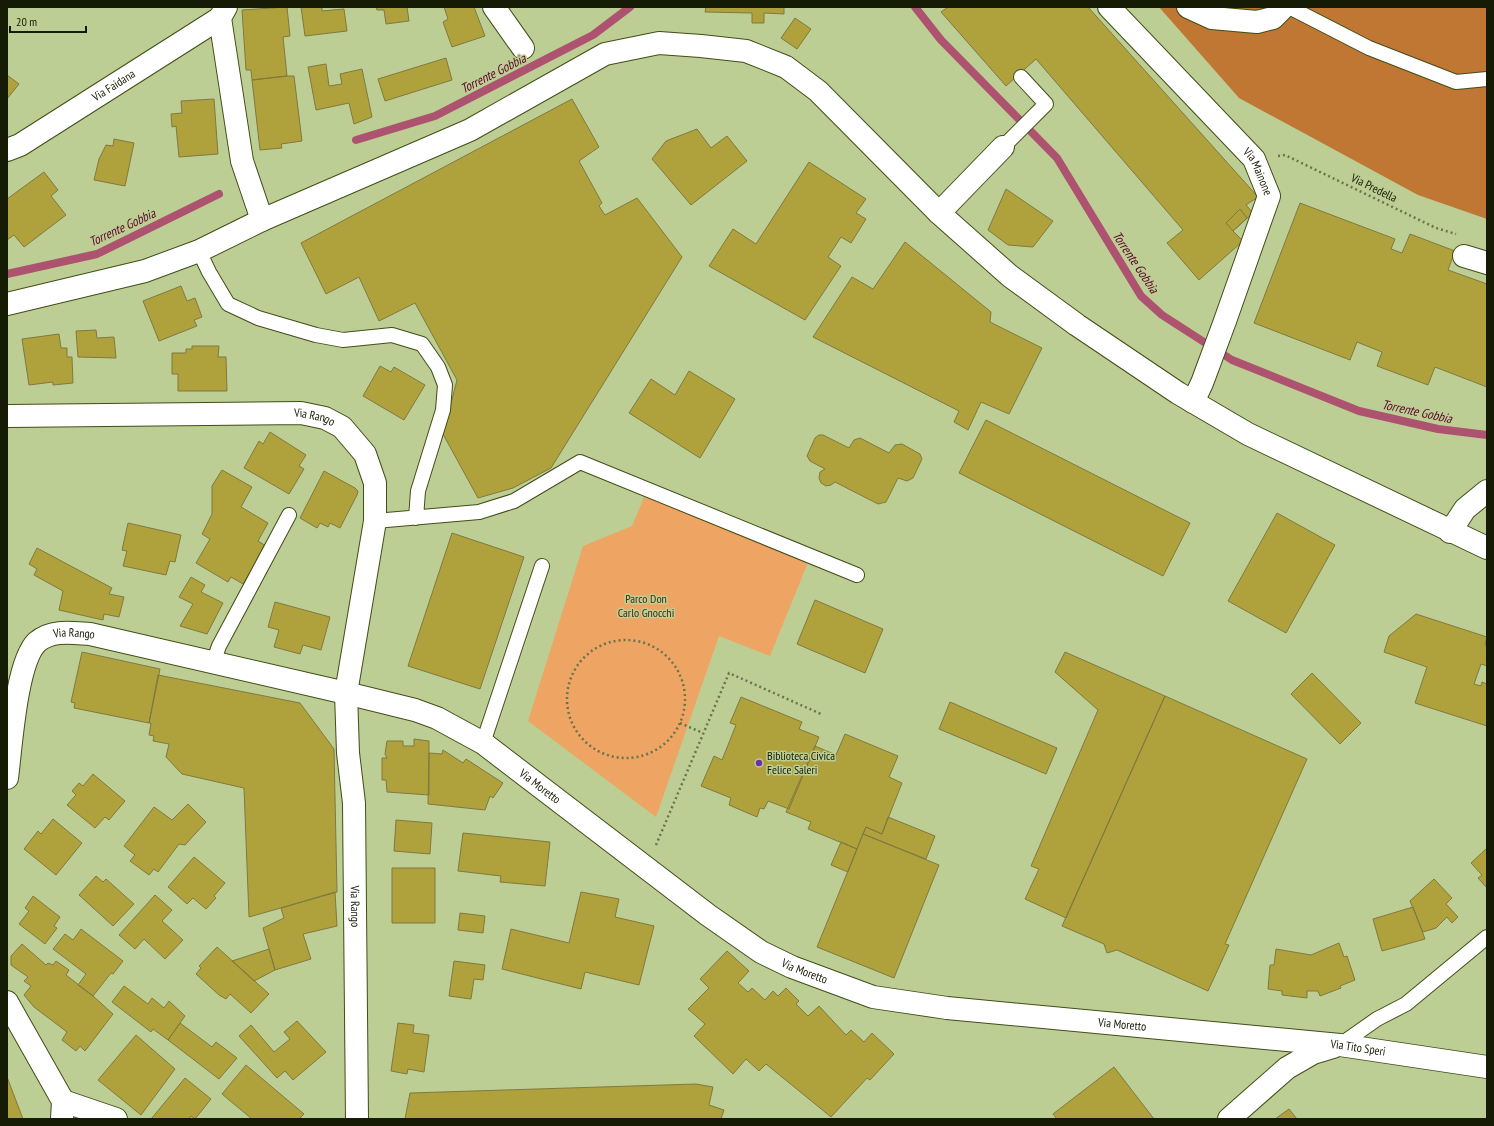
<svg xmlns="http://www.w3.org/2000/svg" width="1494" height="1126" font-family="'PT Sans Narrow',sans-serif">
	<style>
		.green { fill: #eea564 }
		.forest { fill: #bf7733 }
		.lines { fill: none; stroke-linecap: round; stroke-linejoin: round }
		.stream { stroke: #ad5370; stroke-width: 8 }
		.building { fill: #afa13c; stroke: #81793f }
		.lane-casing { stroke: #414e17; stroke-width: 16 }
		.street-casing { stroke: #414e17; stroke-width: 24 }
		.path { stroke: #69744c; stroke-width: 2.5; stroke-dasharray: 2 3; stroke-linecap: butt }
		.lane { stroke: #fff; stroke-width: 14 }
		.street { stroke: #fff; stroke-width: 22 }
		.poi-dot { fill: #6a32a8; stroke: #bdce94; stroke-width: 1.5 }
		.labels { text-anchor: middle; stroke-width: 3; stroke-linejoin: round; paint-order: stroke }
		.street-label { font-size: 12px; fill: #161b05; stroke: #bdce94 }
		.park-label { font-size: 12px; fill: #47290c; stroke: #bdce94 }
		.poi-label { font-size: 12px; fill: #161b05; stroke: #bdce94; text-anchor: start }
		.water-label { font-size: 13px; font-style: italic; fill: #5b032c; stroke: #bdce94 }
	</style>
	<rect width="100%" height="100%" fill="#bdce94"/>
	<path class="green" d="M645 495 809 560 770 656 719 636 656 817 528 721 583 546 632 526Z"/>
	<path class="forest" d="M1159 7H1487V219L1418 195 1239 98Z"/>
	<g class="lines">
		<path class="stream" d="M915 7 941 40 1057 158 1141 296 1162 315 1232 360 1359 411 1438 429 1487 435
			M356 140 435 116 593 35 630 7
			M7 274 97 254 219 194"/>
	</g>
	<path class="building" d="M287 7 290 36 283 37 287 76 252 80 251 70H246L242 10Z
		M301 7H322V11L344 9 347 31 305 36Z
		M376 7H407L409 21 386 24 384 10H377Z
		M444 7H474L485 36 452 47 443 22 448 19Z
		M706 7H784V14L764 13V23H752V13L705 12Z
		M948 7H1088L1258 197 1246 205 1253 213 1233 231 1243 241 1199 280 1167 243 1183 230 1036 59 1006 86 941 12Z
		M795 18 811 29 797 49 781 38Z
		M446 58 452 80 385 101 378 79Z
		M326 64 329 86 342 84 340 74 362 69 372 117 354 124 349 103 316 110 308 67Z
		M7 75 19 84 7 99Z
		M287 76H294L302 141 281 144 282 148 260 150 252 80Z
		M214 99 218 154 179 157 176 126 172 127 171 114 182 113 181 101Z
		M572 99 599 147 579 161 602 203 599 206 605 215 637 198 682 257 551 468 513 488 478 498 443 434 457 380 415 303 379 321 359 277 326 294 301 243Z
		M697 129 711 148 727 136 747 161 691 205 652 159 666 141Z
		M114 139 134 143 125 186 94 180 99 159 106 145 113 146Z
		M809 162 866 199 856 213 866 219 851 243 841 237 828 257 841 266 805 320 709 266 733 229 756 244Z
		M44 172 58 190 51 196 66 215 24 247 14 235 7 240V199Z
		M1006 189 1053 221 1033 247 1008 245 988 230Z
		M1300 203 1395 239 1391 249 1402 253 1410 234 1455 251 1448 270 1487 284V387L1435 367 1428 385 1377 366 1382 352 1357 342 1350 360 1254 323Z
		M1240 209 1247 218 1233 231 1226 223Z
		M905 242 991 312 990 322 1042 348 1009 414 981 402 968 430 954 422 959 411 813 337 852 277 873 289Z
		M181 286 187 301 195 298 202 317 194 320 197 326 159 341 143 301Z
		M96 330 97 338 114 337 116 358 78 357 76 331Z
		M59 334 61 348H67V357H72L73 383 53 385V382L29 385 22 339Z
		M192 346H219L218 357H226L227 391H178V374H172V353H186V349H192Z
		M380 366 391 372 394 367 425 385 404 420 363 396Z
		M689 371 735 399 700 458 629 413 651 379 675 395Z
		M986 420 1190 523 1163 576 959 473Z
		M270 432 306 455 299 466 304 469 289 494 244 468 259 441 263 444Z
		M819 435H823L849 448 854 440 860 438 889 453 895 445 902 444 920 454 922 459 913 478 907 481 898 478 886 502 878 504 835 482 831 485 826 486 821 483 819 478 820 472 825 469 810 461 807 456 815 438Z
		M222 470 252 487 241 507 268 523 258 541 266 546 243 584 231 577 228 582 196 563 210 539 202 534 212 514V486Z
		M324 471 355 488 358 491 357 495 340 528 330 523 328 527 320 523 317 528 300 518Z
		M1277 513 1335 545 1286 633 1228 601Z
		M128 523 181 535 175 562 170 561 166 575 123 566 127 551 122 550Z
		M452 533 524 557 480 689 408 666Z
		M37 548 112 588 109 594 124 597 119 617 104 614 103 620 59 610 63 591 34 575 37 569 29 564Z
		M191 577 205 585 201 592 223 603 207 634 180 626 193 604 179 597Z
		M815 600 883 629 865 673 797 644Z
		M275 602 330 617 321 650 303 645 300 654 274 647 279 630 268 627Z
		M1416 614 1487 637 1485 645 1487 646V666L1481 664 1474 684 1481 686 1482 682 1487 684V726L1415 703 1427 667 1384 652 1389 636Z
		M82 652 160 669 149 723 74 708 75 703 71 702Z
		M1065 652 1165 696 1066 918 1025 899 1039 869 1031 866 1098 710 1055 672Z
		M1312 673 1361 723 1340 744 1291 694Z
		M158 675 300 703 334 749 337 892 249 917 244 788 182 774 166 757 169 744 153 741 154 736 149 735 151 723H149Z
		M1165 696 1307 759 1225 944 1229 945 1208 991 1117 950 1107 953 1104 944 1062 926Z
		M741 697 802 722 799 729 819 737 789 809 768 801 764 809 760 808 757 817 729 805 731 798 701 786 714 756 722 760 736 725 730 723Z
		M950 702 1057 748 1046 774 939 729Z
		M845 734 898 756 889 777 902 783 882 834 866 827 857 849 808 829 811 822 786 812 815 746 836 755Z
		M414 739 429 741V795L387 792 386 780H382V758H387L385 754 387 741H403V746H414Z
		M443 750 463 763 466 759 503 783 493 798 490 796 485 810 428 804 429 753 442 754Z
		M93 774 125 801 109 820 105 817 95 828 67 805 76 795 72 791 79 783 83 786Z
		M188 804 206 822 185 845 179 844 158 872 154 869 149 875 130 861 135 855 124 846 154 807 172 820Z
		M888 817 935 836 926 859 863 834 866 827 882 834Z
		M53 819 82 843 56 875 24 849 38 831 41 834Z
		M396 820 432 823 430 854 394 851Z
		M463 833 550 842 545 886 500 882 501 876 458 871Z
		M863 834 939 865 894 978 817 947Z
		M841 842 857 849 848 872 831 865Z
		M1486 849 1487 851V888L1478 878 1482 875 1471 863Z
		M194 857 225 883 214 896 216 898 206 909 193 898 187 904 168 887Z
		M392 868H435V923H392Z
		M96 876 103 882 106 879 134 904 113 926 79 895Z
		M1434 879 1452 898 1446 904 1458 917 1452 923 1447 917 1436 928 1423 932 1410 901Z
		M335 892 337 926 303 934 311 959 275 970 263 928 284 918 281 908Z
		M581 892 619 899 615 917 654 926 639 985 585 972 581 989 502 969 511 929 569 943Z
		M155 895 172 910 162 921 183 940 165 959 144 939 135 949 119 935Z
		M33 896 60 917 54 926 57 928 45 944 19 924 29 911 25 908Z
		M1413 907 1425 939 1382 951 1373 919Z
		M460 913 485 916 483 933 458 930Z
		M81 929 123 961 113 974 111 973 93 996 78 985 86 974 53 949 65 934 73 940Z
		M1339 943 1344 957 1347 956 1355 980 1340 986 1341 988 1320 996 1318 991H1307V998L1282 995V991L1268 989 1270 965H1274L1276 949 1311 955Z
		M22 944 46 965 48 963 53 965 56 961 69 970 66 975 93 996 113 1014 85 1051 80 1046 76 1051 62 1040 67 1032 34 1007 24 995 31 986 24 981 28 977 11 965V956Z
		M217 947 269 994 251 1013 230 994 226 999 219 995 196 974 201 968 199 966Z
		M269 949 275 970 254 981 232 961Z
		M727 951 749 971 738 983 748 992 752 988 765 1000 773 991 778 996 786 988 799 1001 796 1004 808 1016 819 1006 846 1035 851 1030 864 1042 872 1033 894 1054 870 1080 867 1078 831 1117 766 1064 759 1071 746 1059 733 1074 694 1036 705 1024 688 1009 709 988 700 979Z
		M454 961 485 965 483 980 474 979 471 999 449 996Z
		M124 986 148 1004 152 998 164 1008 169 1001 185 1016 168 1040 153 1029 151 1032 112 1002Z
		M297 1021 326 1052 293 1080 285 1071 277 1078 239 1036 251 1025 274 1052 290 1039 284 1032Z
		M180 1023 212 1047 216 1042 237 1058 219 1079 168 1040Z
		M398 1023 414 1025 413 1033 429 1035 424 1072 408 1069 407 1074 391 1071Z
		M136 1035 175 1069 141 1115 98 1080Z
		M246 1065 304 1114 299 1119H252L222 1094Z
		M1114 1067 1154 1119H1057L1053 1114Z
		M7 1077 23 1119H7Z
		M185 1078 211 1099 195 1119 191 1116 189 1119H151Z
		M696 1084 713 1087 709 1105 724 1110 721 1119H405L410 1093Z
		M1289 1109 1297 1119H1275Z"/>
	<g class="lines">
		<g class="lane-casing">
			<path id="lane" d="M1289 7 1369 48 1456 82 1487 79
				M1003 147 1046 104 1021 77
				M199 251 209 272 228 304 258 318 316 335 343 340 392 335 422 344 438 367 445 385 443 410 418 491 416 518
				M375 521 479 512 514 501 580 462 857 575
				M213 663 219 646 289 515
				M483 743 542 566
				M1340 1045 1377 1019 1406 1004 1487 937"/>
		</g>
		<g class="street-casing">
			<g id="street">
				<path d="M226 7 220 18 242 161 262 220"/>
				<path d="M494 7 523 48"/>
				<path id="s1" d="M1109 7 1254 159 1269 196 1225 321 1202 383 1193 402"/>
				<path d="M1188 7 1212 18 1257 22 1273 18 1284 7"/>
				<path id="s2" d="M7 150 20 145 220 18"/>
				<path d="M939 213 1003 147"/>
				<path d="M1464 256 1487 263"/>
				<path d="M7 304 145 271 199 251 262 220 470 130 605 54 659 43 701 46 746 51 786 67 818 91 939 213 1010 276 1077 325 1178 393 1248 434 1487 548"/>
				<path id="s3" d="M7 416 301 413 325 418 342 427 365 454 375 483V521L346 693 348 753 354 803 357 1119"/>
				<path d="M1450 532 1465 509 1487 491"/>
				<path id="s4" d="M7 778C11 748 16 662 37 642 52 629 73 633 90 634L346 693 415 710 437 718 483 743 708 915 761 952 792 967 873 997 947 1008 1340 1045 1487 1067"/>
				<path d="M7 1002 63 1101 62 1119"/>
				<path d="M63 1101 116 1119"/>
				<path d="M1229 1119 1287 1068 1313 1053 1333 1047"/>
			</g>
		</g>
		<path class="path" d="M1278 156 1285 155 1436 228 1456 234
			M567 699a59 59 0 1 1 118 0a59 59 0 1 1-118 0Z
			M680 723 703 733
			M656 845 729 673 821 714"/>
		<use href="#lane" class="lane"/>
		<use href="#street" class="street"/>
	</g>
	<circle class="poi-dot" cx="759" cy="763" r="4"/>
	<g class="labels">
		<g class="street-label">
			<text dy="4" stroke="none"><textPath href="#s2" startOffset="125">Via Faidana</textPath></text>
			<text dy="4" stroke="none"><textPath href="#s1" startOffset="223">Via Mainone</textPath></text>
			<text transform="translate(1374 188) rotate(26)" y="4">Via Predella</text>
			<text dy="4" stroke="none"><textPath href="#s3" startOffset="308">Via Rango</textPath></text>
			<text dy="4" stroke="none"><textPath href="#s4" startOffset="180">Via Rango</textPath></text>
			<text dy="4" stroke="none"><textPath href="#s4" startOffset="677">Via Moretto</textPath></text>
			<text dy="4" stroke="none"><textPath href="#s3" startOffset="830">Via Rango</textPath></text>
			<text dy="4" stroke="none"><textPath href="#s4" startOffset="1001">Via Moretto</textPath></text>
			<text dy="4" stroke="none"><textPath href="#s4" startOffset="1325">Via Moretto</textPath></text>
			<text dy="4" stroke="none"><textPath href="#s4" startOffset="1562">Via Tito Speri</textPath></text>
		</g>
		<g class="park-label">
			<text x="646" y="603">Parco Don<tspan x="646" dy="14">Carlo Gnocchi</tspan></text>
		</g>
		<g class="poi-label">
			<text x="767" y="760">Biblioteca Civica<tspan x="767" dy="14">Felice Saleri</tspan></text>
		</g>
		<g class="water-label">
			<text transform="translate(493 73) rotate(-27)" y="5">Torrente Gobbia</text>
			<text transform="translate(122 227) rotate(-25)" y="5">Torrente Gobbia</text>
			<text transform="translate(1136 262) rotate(56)" y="5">Torrente Gobbia</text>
			<text transform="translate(1417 411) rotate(12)" y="5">Torrente Gobbia</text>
		</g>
	</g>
	<rect width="1494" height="1126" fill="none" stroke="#161b05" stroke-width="16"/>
	<path d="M10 26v6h76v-6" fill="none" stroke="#161b05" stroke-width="2"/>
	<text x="16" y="26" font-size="12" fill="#161b05" stroke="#bdce94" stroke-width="3" paint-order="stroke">20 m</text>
</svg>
